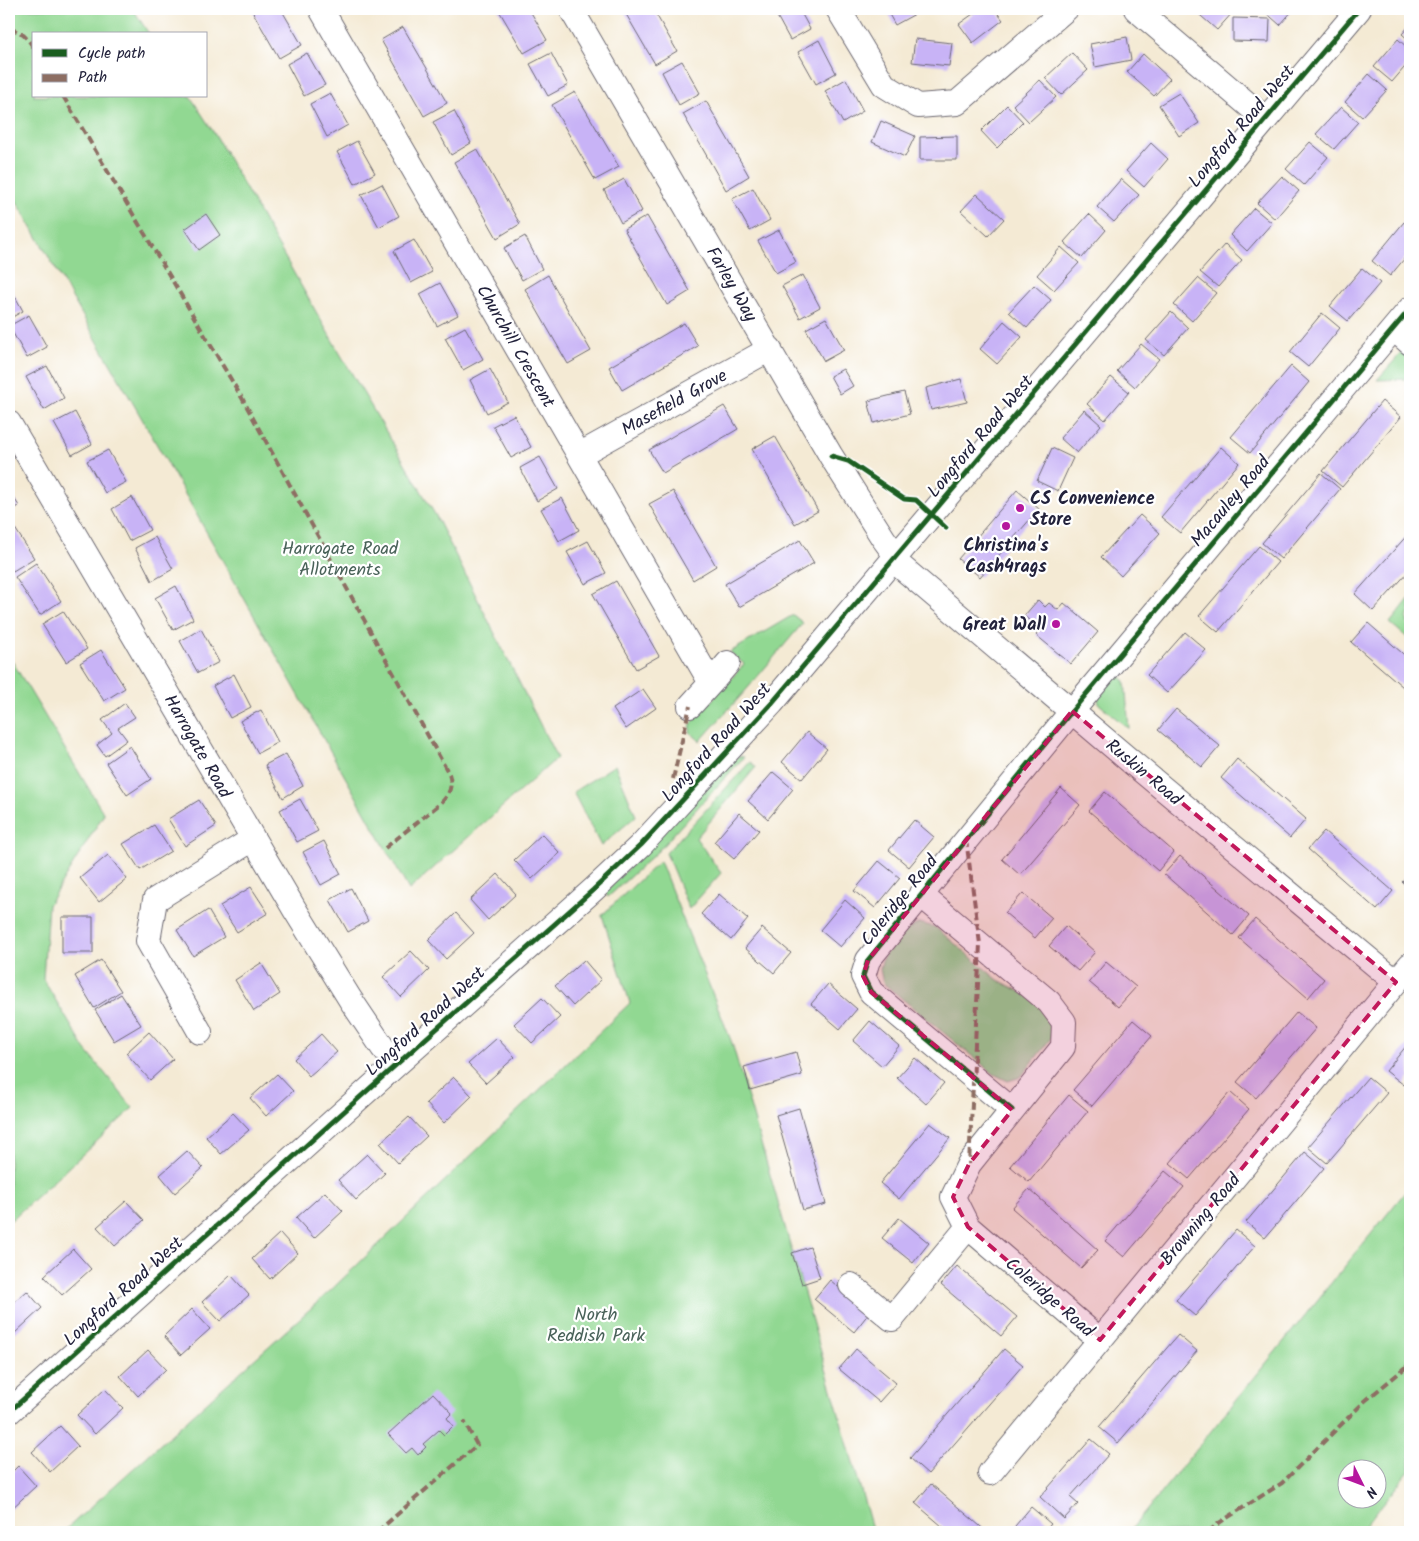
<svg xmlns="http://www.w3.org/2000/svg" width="1419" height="1541" font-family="Kalam,sans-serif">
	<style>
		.green { fill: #91d892; stroke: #5a7d66; fill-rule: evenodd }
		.building { fill: #c8b3f6 }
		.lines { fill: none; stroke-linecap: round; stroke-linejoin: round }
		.minor-casing { stroke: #6c6871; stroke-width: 26 }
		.minor { stroke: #fff; stroke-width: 24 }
		.quiet { stroke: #8d6e63; stroke-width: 4; stroke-dasharray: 8 4; stroke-linecap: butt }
		.cycleway-casing { stroke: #fff; stroke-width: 8 }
		.cycleway { stroke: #1b5e20; stroke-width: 5 }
		.marked { fill: #c2185b; fill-opacity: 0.2; stroke: #c2185b; stroke-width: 4; stroke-dasharray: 10 6; stroke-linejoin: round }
		.poi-dot { fill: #b5179e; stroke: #fff; stroke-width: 2 }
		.labels { text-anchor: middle; stroke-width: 4.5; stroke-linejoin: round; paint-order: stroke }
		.street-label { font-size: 18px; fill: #22223b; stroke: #fff }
		.poi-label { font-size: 18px; font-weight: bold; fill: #22223b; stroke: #fff; text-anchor: start }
		.park-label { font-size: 18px; fill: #496259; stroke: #fff }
	</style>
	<rect width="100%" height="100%" fill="#fff"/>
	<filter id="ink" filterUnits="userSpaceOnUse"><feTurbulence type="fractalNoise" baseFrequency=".02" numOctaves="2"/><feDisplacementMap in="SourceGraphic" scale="10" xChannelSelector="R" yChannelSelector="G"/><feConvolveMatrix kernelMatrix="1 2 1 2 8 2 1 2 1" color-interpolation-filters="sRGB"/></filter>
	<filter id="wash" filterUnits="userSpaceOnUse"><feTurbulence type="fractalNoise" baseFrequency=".0096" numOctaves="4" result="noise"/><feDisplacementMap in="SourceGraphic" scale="20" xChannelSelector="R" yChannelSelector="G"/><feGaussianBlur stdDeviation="1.12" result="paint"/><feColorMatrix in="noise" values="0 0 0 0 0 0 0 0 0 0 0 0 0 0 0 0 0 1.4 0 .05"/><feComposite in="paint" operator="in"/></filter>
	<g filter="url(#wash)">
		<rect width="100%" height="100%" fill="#f4ead4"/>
		<path class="green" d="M9 9H133L149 34H34V96H190L214 133 335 345 436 516 557 758 409 890 168 464 9 188Z
			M1402 352 1410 355V379L1377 380Z
			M1410 598V609L1407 619 1408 628 1410 630V640L1390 623Z
			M793 615 803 623 747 689 700 741 690 732 691 724 744 664 730 652Z
			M9 656 104 814 48 905 43 979 85 1049 133 1108 9 1222Z
			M1117 674 1125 681 1129 729 1099 704 1098 699Z
			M738 756 744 757 657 852 608 897 605 892Z
			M750 762 756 767 696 838 721 873 689 909 666 853Z
			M615 765 636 816 601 846 573 792Z
			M660 861 732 1043 873 1532H63L330 1291 630 1003 602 915Z
			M919 923 935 927 998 980 1027 995 1046 1012 1053 1025 1051 1038 1021 1077 1008 1081 994 1074 883 983 880 969 883 957 905 931Z
			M1410 1186V1470L1360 1532H1129ZM1346 1468H1376V1498H1346Z"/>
		<g id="blocks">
			<path class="building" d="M251 9H281L302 45 279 58Z
				M498 9H529L547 40 524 53Z
				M623 9H653L677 51 655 64Z
				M773 9H799L810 29 790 40Z
				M886 9H913L915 14 895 25Z
				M980 9H994L1003 20 973 43 959 24Z
				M1193 9H1229L1233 12 1217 30Z
				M1262 9H1294L1280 25Z
				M1233 18 1270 19 1269 42 1233 41Z
				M1410 25V41L1402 34Z
				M403 27 447 103 424 116 381 40Z
				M1127 37 1131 60 1095 67 1090 44Z
				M915 39 952 43 949 66 912 62Z
				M1398 39 1410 50V61L1392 82 1374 67Z
				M819 40 836 73 816 84 798 52Z
				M307 53 325 85 304 96 287 64Z
				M551 53 568 85 548 96 530 64Z
				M1072 53 1088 70 1061 95 1045 78Z
				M1143 54 1170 79 1154 96 1127 72Z
				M682 61 700 93 679 105 662 72Z
				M1369 74 1387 90 1362 117 1345 102Z
				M846 79 863 111 843 123 825 91Z
				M1040 80 1056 97 1029 122 1013 105Z
				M575 92 619 167 595 180 552 105Z
				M330 93 348 125 327 137 310 104Z
				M1179 93 1199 123 1179 136 1159 105Z
				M706 101 749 176 726 190 683 114Z
				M1007 105 1023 122 997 148 981 131Z
				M1341 107 1358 122 1334 149 1316 134Z
				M454 111 471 143 451 155 433 122Z
				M881 121 915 136 905 157 872 142Z
				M957 136V160H920V137Z
				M357 141 375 173 355 184 337 152Z
				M1310 142 1328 157 1304 185 1286 169Z
				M1151 143 1168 159 1144 187 1126 171Z
				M477 149 520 224 497 238 454 162Z
				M1282 176 1299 191 1275 219 1257 203Z
				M624 179 642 211 621 223 604 190Z
				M1121 179 1139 195 1114 222 1097 207Z
				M382 184 399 216 379 227 361 195Z
				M753 188 770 220 750 231 732 199Z
				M977 194 1004 219 988 236 961 211Z
				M1254 208 1272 223 1247 251 1230 235Z
				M206 214 220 235 199 250 185 229Z
				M1089 214 1106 230 1082 258 1064 242Z
				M647 216 690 291 667 305 624 229Z
				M1404 222 1410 227V252L1390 276 1372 261Z
				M779 230 796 262 776 273 758 241Z
				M525 236 542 269 522 280 504 248Z
				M414 240 432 272 411 283 394 251Z
				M1225 244 1242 260 1218 287 1200 272Z
				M1061 247 1079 263 1054 290 1037 275Z
				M1362 268 1380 283 1348 321 1330 306Z
				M548 275 591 351 568 364 525 289Z
				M803 275 820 307 800 318 782 286Z
				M1198 278 1216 293 1192 321 1174 305Z
				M440 283 458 315 437 326 420 294Z
				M9 285 23 311 9 319Z
				M1034 285 1051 300 1027 328 1009 312Z
				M1171 312 1188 328 1164 355 1146 340Z
				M1322 313 1340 328 1308 367 1290 352Z
				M29 315 47 347 27 358 9 326Z
				M826 318 844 350 824 361 806 329Z
				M1004 321 1022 337 997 364 980 349Z
				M684 323 698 346 622 390 609 367Z
				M465 327 483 359 463 370 445 338Z
				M1141 344 1159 359 1135 387 1117 371Z
				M47 366 64 398 44 410 26 377Z
				M1291 366 1309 382 1250 453 1231 437Z
				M490 369 508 402 487 413 470 380Z
				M843 369 853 386 840 394 830 376Z
				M1111 377 1129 392 1105 420 1087 404Z
				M961 379 967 402 931 410 926 388Z
				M904 392 910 414 874 423 868 401Z
				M1382 401 1401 417 1342 487 1323 471Z
				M724 406 738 429 663 473 649 450Z
				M1084 410 1101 425 1077 453 1060 438Z
				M75 412 92 444 72 455 54 423Z
				M514 415 531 447 511 458 493 426Z
				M775 436 818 511 795 524 752 449Z
				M1221 447 1239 463 1180 533 1161 517Z
				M1052 448 1073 458 1058 491 1037 481Z
				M108 450 126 482 105 493 87 461Z
				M540 457 558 489 537 501 520 468Z
				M1321 473 1340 489 1281 559 1262 543Z
				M9 490 19 506 9 512Z
				M1017 490 1039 509 980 577 958 559Z
				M673 491 716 566 693 580 649 504Z
				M132 497 150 530 129 541 112 509Z
				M562 498 579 530 559 541 541 509Z
				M1140 515 1160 533 1121 576 1101 557Z
				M9 519 34 558 13 571 9 565Z
				M1410 532V570L1373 611 1355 594Z
				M155 537 173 569 152 581 135 548Z
				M800 540 814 563 739 607 725 584Z
				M588 541 606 573 585 584 567 552Z
				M1259 546 1278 562 1218 632 1199 616Z
				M36 563 61 601 40 615 15 577Z
				M616 581 659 656 636 669 593 594Z
				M176 586 193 619 173 630 155 598Z
				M1038 600 1045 607 1049 603 1058 610 1064 603 1098 632 1071 664 1036 635 1041 630 1024 616Z
				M63 611 87 649 66 662 42 624Z
				M1368 623 1410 660V693L1351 642Z
				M201 629 219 662 198 673 180 641Z
				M1185 632 1206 650 1167 693 1147 675Z
				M101 650 125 688 104 701 80 663Z
				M234 674 251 707 230 718 213 686Z
				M643 689 656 708 626 729 613 709Z
				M125 703 135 717 118 728 127 740 105 756 97 745 112 733 102 720Z
				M1176 709 1220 746 1202 767 1158 730Z
				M261 710 278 742 258 753 240 721Z
				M807 732 827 749 802 779 782 762Z
				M130 746 151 779 127 795 106 763Z
				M286 754 303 786 283 798 265 765Z
				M1237 759 1306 819 1290 838 1221 778Z
				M773 772 793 789 768 819 748 801Z
				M1061 788 1080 805 1020 875 1002 859Z
				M1105 792 1174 852 1158 871 1089 811Z
				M300 799 318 831 297 842 280 810Z
				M199 800 216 826 185 846 168 819Z
				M739 813 759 830 734 859 714 842Z
				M914 820 934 837 909 867 889 850Z
				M154 825 171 851 140 870 123 844Z
				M1324 831 1393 891 1377 910 1308 849Z
				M542 834 560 853 532 879 514 860Z
				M324 841 341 874 321 885 303 852Z
				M108 855 127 879 99 902 80 878Z
				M1180 856 1249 916 1233 935 1164 874Z
				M879 861 900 878 875 908 854 891Z
				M1410 873V889L1402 882Z
				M498 874 516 894 488 920 470 900Z
				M251 887 268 913 237 932 220 906Z
				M351 888 368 921 348 932 330 900Z
				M1023 893 1052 918 1035 938 1005 913Z
				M719 894 748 919 731 940 701 914Z
				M845 900 865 918 840 947 820 930Z
				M208 910 224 937 193 956 177 930Z
				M456 913 474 933 446 959 428 940Z
				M62 917H93V953H62Z
				M1255 919 1324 979 1308 998 1239 938Z
				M1066 926 1095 952 1078 971 1049 946Z
				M762 928 791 953 774 973 745 948Z
				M411 951 429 970 401 997 383 977Z
				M101 960 121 991 94 1008 75 976Z
				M584 960 601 980 573 1006 555 986Z
				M1106 962 1136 987 1118 1007 1089 982Z
				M261 963 280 994 254 1011 235 980Z
				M828 984 857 1009 840 1029 811 1004Z
				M121 994 141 1025 114 1041 95 1010Z
				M542 998 560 1017 532 1043 514 1024Z
				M1297 1012 1316 1028 1256 1098 1237 1082Z
				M1133 1020 1152 1036 1092 1106 1073 1090Z
				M870 1021 899 1046 882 1066 853 1041Z
				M149 1032 173 1059 150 1080 126 1053Z
				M321 1034 337 1052 309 1076 294 1059Z
				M497 1038 515 1057 486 1083 468 1064Z
				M1407 1045 1410 1048V1077L1404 1085 1386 1071Z
				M796 1052 802 1075 750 1090 744 1067Z
				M915 1058 944 1083 926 1104 897 1078Z
				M277 1074 293 1091 266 1116 250 1098Z
				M454 1077 472 1096 444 1123 426 1103Z
				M1368 1077 1387 1093 1327 1163 1308 1147Z
				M1230 1092 1249 1109 1189 1179 1170 1163Z
				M1069 1095 1088 1111 1029 1182 1010 1166Z
				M799 1108 826 1204 803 1210 776 1115Z
				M233 1113 249 1130 221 1154 206 1137Z
				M409 1117 427 1136 398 1163 380 1143Z
				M930 1123 950 1138 899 1199 880 1183Z
				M187 1151 203 1168 175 1193 160 1175Z
				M1305 1152 1324 1168 1265 1238 1246 1222Z
				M367 1154 385 1173 356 1200 338 1180Z
				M1165 1171 1184 1187 1124 1257 1105 1241Z
				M1029 1189 1098 1250 1081 1268 1012 1208Z
				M325 1192 343 1211 314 1238 296 1218Z
				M126 1201 144 1220 115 1246 97 1227Z
				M899 1218 929 1243 913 1263 882 1238Z
				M1236 1230 1255 1246 1195 1316 1176 1300Z
				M280 1233 298 1253 270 1279 252 1259Z
				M810 1247 820 1278 802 1284 792 1253Z
				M73 1249 91 1269 62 1295 44 1276Z
				M957 1266 1017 1317 1001 1336 941 1285Z
				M231 1275 249 1295 220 1321 202 1302Z
				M830 1280 869 1313 854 1332 814 1299Z
				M27 1291 42 1308 15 1333 9 1326V1307Z
				M192 1309 210 1329 181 1355 164 1336Z
				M1178 1335 1197 1351 1118 1443 1099 1427Z
				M856 1349 896 1383 879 1402 839 1369Z
				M1004 1349 1023 1365 928 1474 910 1458Z
				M148 1350 166 1369 138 1396 120 1376Z
				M105 1389 123 1408 95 1434 77 1415Z
				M433 1393 452 1413 447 1418 453 1426 444 1435 439 1430 423 1444 426 1447 418 1455 412 1448 406 1453 388 1434Z
				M60 1426 78 1446 50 1472 32 1452Z
				M1091 1439 1109 1454 1070 1497 1078 1504 1064 1519 1040 1497Z
				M18 1466 36 1486 9 1511V1475Z
				M931 1484 987 1532H949L915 1503Z
				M1031 1507 1051 1524 1044 1532H1010Z"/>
		</g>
	</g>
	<g filter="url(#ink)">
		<use href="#blocks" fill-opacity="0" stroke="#6c6871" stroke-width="1"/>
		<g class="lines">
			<g class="minor-casing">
				<path id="minor" d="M321 9 711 683 690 706
					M571 9 831 456 883 538 896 556
					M838 9 884 85 918 106 957 103 1066 9
					M1136 9 1265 119
					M1394 329 1410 343
					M9 423 295 910 350 999 383 1048 397 1064
					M579 455 770 349
					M893 560 1135 765 1396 982
					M711 683 728 663
					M921 895 1049 1002 1064 1022 1063 1047 969 1164 953 1197 968 1227 1100 1340
					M200 1032 148 941 155 900 253 839
					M1012 1110 871 992 863 976 868 960 1072 711 1410 309
					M851 1285 892 1319 968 1227
					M9 1412 397 1064 593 890 641 845 772 703 1359 9
					M990 1473 1410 965"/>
			</g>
			<use href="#minor" class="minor"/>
			<path class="quiet" d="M9 29C22 31 27 38 34 48
				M63 96 242 398 449 774C453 786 450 793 441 803L385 848
				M673 779 690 706
				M966 839 980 944 969 1164
				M377 1532 477 1445 464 1421
				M1208 1532 1219 1523 1282 1483 1365 1401 1410 1364"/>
			<g class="cycleway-casing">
				<path id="cycleway" d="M831 456 848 461 904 499 916 500 946 528
					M1012 1110 871 992 863 976 868 960 1072 711 1410 309
					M9 1412 397 1064 593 890 641 845 772 703 1359 9"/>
			</g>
			<use href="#cycleway" class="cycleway"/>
		</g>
	</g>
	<path class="marked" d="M1072 711 1396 982 1100 1340 968 1227 953 1197 969 1164 1012 1110 871 992 863 976 868 960Z"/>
	<g class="poi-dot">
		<circle cx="1020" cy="508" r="5"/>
		<circle cx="1006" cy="526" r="5"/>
		<circle cx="1056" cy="624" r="5"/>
	</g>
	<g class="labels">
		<g class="street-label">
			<text transform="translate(1241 126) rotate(-50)" y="6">Longford Road West</text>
			<text transform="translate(732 284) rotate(60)" y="6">Farley Way</text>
			<text transform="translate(516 346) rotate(60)" y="6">Churchill Crescent</text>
			<text transform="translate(674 402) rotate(-29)" y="6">Masefield Grove</text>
			<text transform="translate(980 436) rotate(-50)" y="6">Longford Road West</text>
			<text transform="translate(1230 501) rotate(-50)" y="6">Macauley Road</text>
			<text transform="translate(716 742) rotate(-48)" y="6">Longford Road West</text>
			<text transform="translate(198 746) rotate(60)" y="6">Harrogate Road</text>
			<text transform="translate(1144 772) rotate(40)" y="6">Ruskin Road</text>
			<text transform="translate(899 900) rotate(-51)" y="6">Coleridge Road</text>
			<text transform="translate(425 1021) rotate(-42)" y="6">Longford Road West</text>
			<text transform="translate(1200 1219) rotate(-50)" y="6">Browning Road</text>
			<text transform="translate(123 1291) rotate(-42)" y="6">Longford Road West</text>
			<text transform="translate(1050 1297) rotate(41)" y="6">Coleridge Road</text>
		</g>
		<g class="poi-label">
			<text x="1030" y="504">CS Convenience<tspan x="1030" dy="21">Store</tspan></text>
			<text x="1006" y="551" text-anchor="middle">Christina's<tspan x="1006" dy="21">Cash4rags</tspan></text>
			<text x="1046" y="630" text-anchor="end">Great Wall</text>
		</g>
		<g class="park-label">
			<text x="340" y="554">Harrogate Road<tspan x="340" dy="21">Allotments</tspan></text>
			<text x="596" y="1320">North<tspan x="596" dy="21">Reddish Park</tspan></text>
		</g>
	</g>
	<rect width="1419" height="1541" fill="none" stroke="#fff" stroke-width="30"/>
	<rect x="32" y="32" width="175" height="65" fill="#ffffff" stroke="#a7a7b1"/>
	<rect x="42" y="49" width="25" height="8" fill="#1b5e20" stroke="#a7a7b1"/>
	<text x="78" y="58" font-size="15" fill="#22223b">Cycle path</text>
	<rect x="42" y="74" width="25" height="8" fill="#8d6e63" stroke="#a7a7b1"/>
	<text x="78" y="82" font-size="15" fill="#22223b">Path</text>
	<g transform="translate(1362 1484) rotate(132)"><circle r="24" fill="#ffffff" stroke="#a7a7b1"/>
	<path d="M0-4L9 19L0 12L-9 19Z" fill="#b5179e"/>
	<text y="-8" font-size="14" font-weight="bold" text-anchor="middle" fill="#22223b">N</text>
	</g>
</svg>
